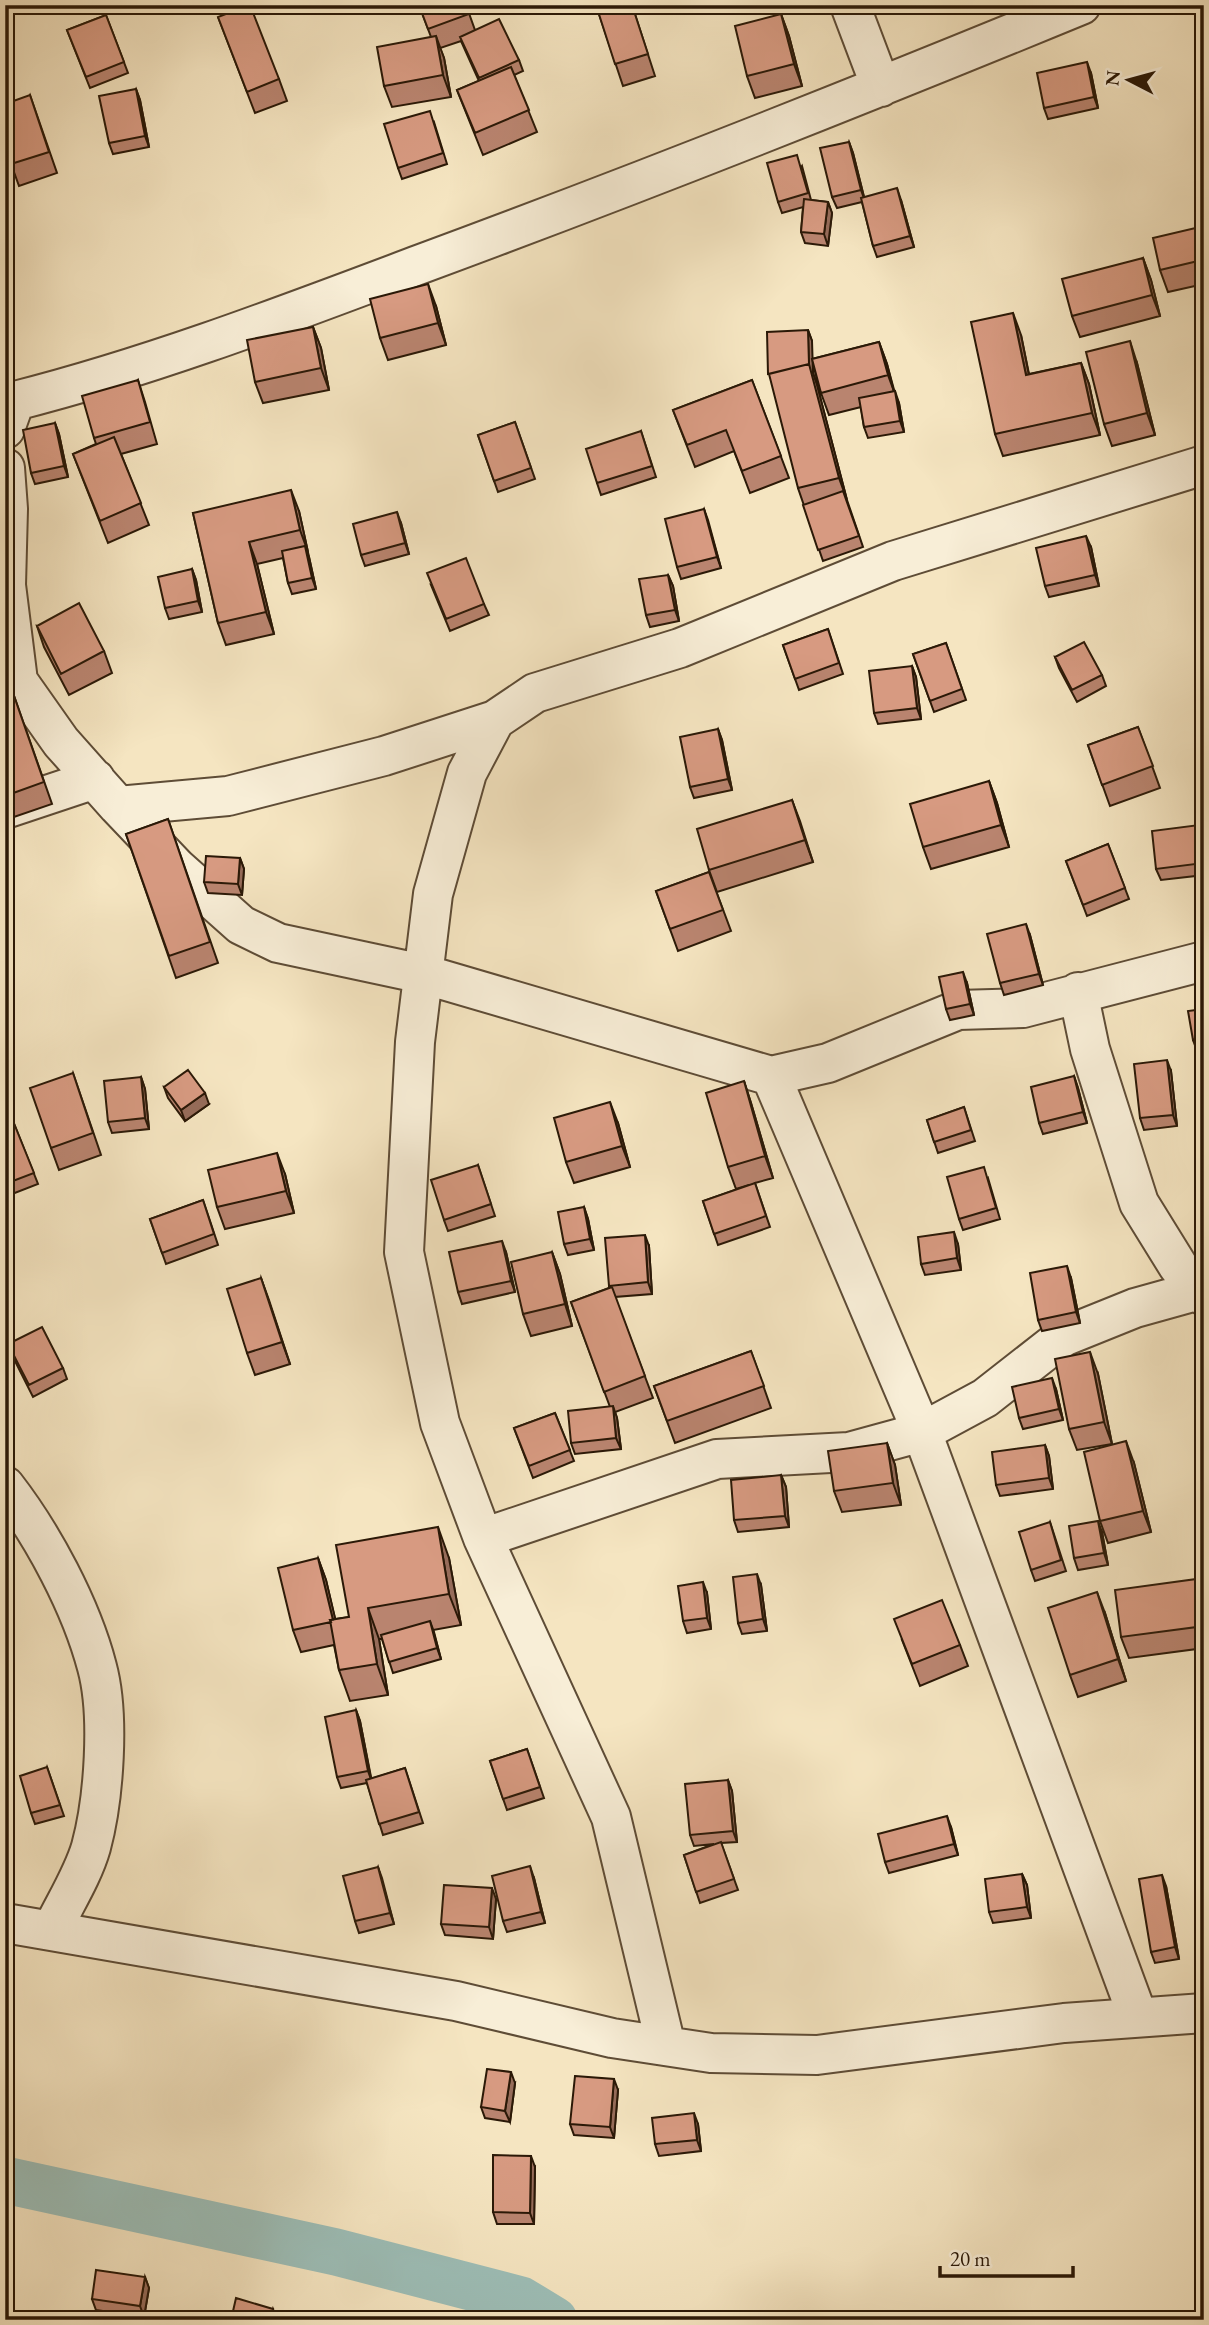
<svg xmlns="http://www.w3.org/2000/svg" width="1209" height="2325" font-family="'EB Garamond',serif">
	<style>
		.lines { fill: none; stroke-linecap: round; stroke-linejoin: round }
		.canal { stroke: #9dbeb7; stroke-width: 47 }
		.minor-casing { stroke: #5e4c36; stroke-width: 42 }
		.minor { stroke: #f8eed7; stroke-width: 38 }
		.wall { fill: #b9846f; stroke: #2b1907; stroke-width: 2 }
		.shaded-wall { fill: #966c5a; stroke: #2b1907; stroke-width: 2 }
		.building { fill: #d79a81; stroke: #2b1907; stroke-width: 2 }
	</style>
	<rect width="100%" height="100%" fill="#f5e5c1"/>
	<filter id="stains"><feTurbulence type="fractalNoise" baseFrequency=".00286" numOctaves="4"/><feColorMatrix values="0 0 0 0 .2 0 0 0 0 .09 0 0 0 0 .02 0 0 0 .5 -.17"/></filter>
	<radialGradient id="worn" r=".72"><stop offset=".6" stop-color="#630" stop-opacity="0"/><stop offset="1" stop-color="#630" stop-opacity=".3"/></radialGradient>
	<g class="lines">
		<path class="canal" d="M5 2180 336 2252 521 2300 554 2320"/>
		<g class="minor-casing">
			<path id="minor" d="M850 5 881 87
				M5 429 15 401C153 366 288 314 421 264 643 182 862 95 1081 5
				M5 468 8 509 6 585 18 681 61 742 118 806 177 868 241 925 278 943 423 974 771 1076 828 1063 958 1010 1023 1008 1204 961
				M495 720 467 773 433 894 415 1042 404 1252 440 1423 483 1538 611 1817 666 2046
				M118 806 228 796 384 756 495 720 535 693 680 648 893 561 1204 465
				M5 809 95 779
				M1078 992 1090 1049 1139 1203 1178 1266 1196 1291 1204 1296
				M771 1076 922 1432 1138 2017
				M5 1486C43 1535 81 1606 97 1667 110 1715 104 1799 91 1847 83 1875 65 1903 52 1930
				M483 1538 717 1459 849 1452 922 1432 985 1398 1063 1337 1135 1308 1196 1291
				M5 1923 456 2001 612 2038 711 2053 817 2055 1064 2023 1204 2013"/>
		</g>
		<use href="#minor" class="minor"/>
	</g>
	<path class="wall" d="M419 5H466L475 30 519 60 523 71 514 75 537 132 483 155 457 90 479 81 461 41 440 48 444 58 451 97 392 107 384 86 431 37Z
		M596 5H632L655 76 623 86Z
		M781 14 789 36 802 86 755 98 747 76Z
		M106 15 128 73 90 88 67 30Z
		M218 17 279 79 287 101 255 113Z
		M1091 73 1098 108 1048 119 1044 108Z
		M136 89 140 100 149 147 113 154 109 143Z
		M30 95 57 173 19 186 5 147Z
		M434 122 447 164 402 179 398 168Z
		M849 142 853 153 864 197 901 200 914 247 877 257 873 246 862 202 837 208 832 197Z
		M802 166 811 200 828 202 832 213 828 246 805 243 801 232 803 207 782 213 778 202Z
		M1204 226V284L1168 292 1160 270Z
		M1143 258 1151 280 1160 316 1080 337 1072 316Z
		M436 306 446 345 388 360 380 338Z
		M313 327 321 348 329 390 263 403 255 382Z
		M808 330 812 341V359L879 342 887 364 894 392 899 403 904 432 868 438 864 427 861 407 829 415 821 393 812 361 813 373 817 385 847 500 863 547 823 561 798 488Z
		M1021 335 1029 374 1081 363 1089 384 1100 435 1003 456 995 434Z
		M1137 363 1155 435 1112 446 1104 424Z
		M138 380 145 402 157 444 121 454 149 525 108 543 73 454 96 444 94 438Z
		M752 380 789 478 750 493 734 451 695 467 673 410Z
		M515 422 535 479 498 492 478 435Z
		M55 423 59 434 68 477 35 484 31 473Z
		M641 431 656 477 601 495 597 483Z
		M704 509 721 568 681 579 677 567Z
		M299 511 316 589 292 594 288 583 283 558 257 564 274 634 226 645 218 623 193 513Z
		M401 523 409 554 365 566 361 555Z
		M1091 547 1099 586 1049 597 1045 586Z
		M192 569 196 580 202 612 169 619 165 608Z
		M668 575 673 586 679 621 650 627 646 615Z
		M431 585 484 604 489 615 450 631Z
		M37 626 104 651 112 673 69 695 44 647Z
		M828 629 843 674 799 690 783 645Z
		M946 643 966 700 934 712 913 654Z
		M1055 657 1102 675 1106 686 1077 702 1059 668Z
		M912 666 916 677 921 719 878 724 874 713Z
		M5 670 52 804 11 818 5 803Z
		M1138 727 1160 788 1110 806 1088 745Z
		M718 729 722 740 732 790 694 798 690 787Z
		M989 781 997 803 1009 847 931 869 923 847Z
		M792 800 813 862 717 892 709 870Z
		M168 819 218 963 176 978 126 834Z
		M1203 837 1204 875 1161 880 1156 869Z
		M1108 844 1129 899 1087 916 1066 861Z
		M240 858 244 869 242 895 208 893 204 882Z
		M709 872 731 931 678 951 656 891Z
		M1030 935 1043 985 1004 995 1000 983Z
		M967 983 974 1015 950 1020 946 1009Z
		M1204 1009V1050L1197 1051 1193 1040Z
		M1171 1071 1177 1126 1144 1130 1140 1118Z
		M73 1073 101 1155 59 1170 51 1148Z
		M1074 1076 1078 1088 1087 1123 1043 1134 1039 1123Z
		M141 1077 145 1089 149 1129 112 1133 108 1122Z
		M744 1081 751 1103 773 1178 755 1183 770 1227 718 1245 703 1201 749 1185 736 1189 728 1167Z
		M164 1087 209 1104 185 1121 168 1098Z
		M964 1107 975 1141 938 1153 927 1120Z
		M13 1121 38 1184 7 1196 5 1193V1124Z
		M618 1123 630 1167 574 1183 566 1162Z
		M478 1165 495 1216 448 1231 444 1220Z
		M285 1174 294 1213 225 1229 217 1207Z
		M988 1178 1000 1219 963 1230 959 1219Z
		M203 1200 218 1245 166 1264 150 1219Z
		M584 1207 588 1219 594 1250 568 1255 564 1244Z
		M958 1244 961 1270 925 1275 921 1264Z
		M649 1246 652 1294 615 1297 653 1398 615 1412 617 1418 621 1449 575 1454 571 1443 610 1407 571 1302 609 1288V1286Z
		M506 1252 515 1292 462 1304 458 1292Z
		M552 1252 560 1274 572 1326 531 1336 523 1314Z
		M261 1278 290 1364 255 1375 247 1353Z
		M1071 1278 1080 1323 1042 1331 1038 1320Z
		M8 1344 63 1368 67 1379 33 1397 12 1355Z
		M751 1351 771 1408 675 1443 654 1386Z
		M1098 1374 1112 1444 1077 1450 1069 1429Z
		M1056 1389 1063 1420 1023 1429 1019 1418Z
		M555 1413 574 1461 533 1478 514 1428Z
		M887 1443 895 1465 901 1505 842 1512 834 1491Z
		M1045 1445 1049 1456 1053 1489 1000 1496 996 1485Z
		M1134 1463 1151 1532 1108 1543 1100 1521Z
		M781 1475 786 1487 789 1527 738 1532 734 1520Z
		M1050 1522 1066 1571 1035 1581 1031 1570Z
		M1102 1532 1108 1565 1078 1570 1074 1558Z
		M318 1558 326 1580 335 1619 349 1617 449 1558 461 1625 433 1630 441 1659 393 1673 382 1639H379L388 1695 350 1701 339 1670 334 1645 301 1652 293 1630Z
		M1204 1578V1648L1129 1658 1121 1637Z
		M761 1585 767 1631 742 1634 738 1623Z
		M707 1593 711 1629 687 1633 683 1621Z
		M1105 1613 1126 1681 1078 1697 1070 1675Z
		M902 1640 960 1645 968 1666 920 1686Z
		M356 1710 360 1721 371 1779 405 1768 423 1823 383 1835 367 1783 341 1788 337 1777Z
		M527 1749 544 1798 507 1810 490 1761Z
		M47 1767 64 1816 35 1824 31 1813Z
		M728 1780 732 1791 737 1842 721 1843 738 1890 700 1903 684 1855 714 1844 694 1846 690 1835Z
		M951 1827 958 1855 889 1873 885 1862Z
		M378 1867 394 1924 359 1933 355 1921Z
		M1022 1874 1027 1885 1031 1918 993 1923 989 1912Z
		M534 1878 545 1923 507 1932 503 1921Z
		M1166 1886 1179 1959 1155 1963 1151 1952Z
		M496 1899 493 1939 445 1935 441 1924Z
		M515 2083 510 2122 485 2118 481 2107Z
		M618 2090 614 2138 574 2135 570 2124Z
		M698 2124 701 2151 659 2156 655 2144Z
		M535 2167 534 2224H497L493 2212Z
		M145 2277 149 2288 144 2317 96 2310 92 2299Z"/>
	<path class="shaded-wall" d="M781 14 789 36 802 86 794 64Z
		M436 36 444 58 451 97 443 75Z
		M1087 62 1091 73 1098 108 1094 97Z
		M136 89 140 100 149 147 145 136Z
		M849 142 853 153 865 201 861 190Z
		M897 188 901 200 914 247 910 236Z
		M828 202 832 213 828 246 824 234Z
		M1143 258 1151 280 1160 316 1152 295Z
		M428 284 436 306 446 345 438 323Z
		M1013 313 1021 335 1033 396 1026 375Z
		M313 327 321 348 329 390 321 368Z
		M808 330 812 341 813 373 817 385 847 500 839 478 809 373Z
		M1130 341 1137 363 1155 435 1147 413Z
		M879 342 887 364 896 397 888 375Z
		M1081 363 1089 384 1100 435 1092 413Z
		M895 391 899 403 904 432 900 421Z
		M55 423 59 434 68 477 64 466Z
		M291 490 299 511 308 552 300 530Z
		M704 509 708 520 721 568 717 557Z
		M397 512 401 523 409 554 405 543Z
		M1086 536 1091 547 1099 586 1095 575Z
		M249 542 257 564 274 634 266 612Z
		M305 546 309 557 316 589 312 578Z
		M192 569 196 580 202 612 198 601Z
		M668 575 673 586 679 621 675 610Z
		M912 666 916 677 921 719 917 708Z
		M718 729 722 740 732 790 728 779Z
		M989 781 997 803 1009 847 1001 825Z
		M792 800 800 821 813 862 805 840Z
		M1199 825 1204 842V862Z
		M240 858 244 869 242 895 238 884Z
		M1026 924 1030 935 1043 985 1039 974Z
		M963 972 967 983 974 1015 970 1004Z
		M1167 1060 1171 1071 1177 1126 1173 1115Z
		M1074 1076 1078 1088 1087 1123 1083 1112Z
		M141 1077 145 1089 149 1129 145 1118Z
		M744 1081 751 1103 773 1178 765 1156Z
		M205 1093 209 1104 185 1121 181 1110Z
		M610 1102 618 1123 630 1167 622 1146Z
		M277 1153 285 1174 294 1213 286 1191Z
		M584 1207 588 1219 594 1250 590 1239Z
		M954 1232 958 1244 961 1270 957 1258Z
		M645 1235 649 1246 652 1294 648 1282Z
		M502 1241 506 1252 515 1292 511 1281Z
		M552 1252 560 1274 572 1326 565 1304Z
		M1067 1266 1071 1278 1080 1323 1076 1312Z
		M261 1278 269 1300 290 1364 282 1342Z
		M1090 1352 1098 1374 1112 1444 1104 1422Z
		M1052 1378 1056 1389 1063 1420 1059 1409Z
		M613 1406 617 1418 621 1449 616 1438Z
		M1126 1441 1134 1463 1151 1532 1143 1511Z
		M887 1443 895 1465 901 1505 893 1483Z
		M1045 1445 1049 1456 1053 1489 1049 1478Z
		M781 1475 786 1487 789 1527 785 1516Z
		M1098 1521 1102 1532 1108 1565 1104 1553Z
		M438 1527 449 1558 461 1625 449 1594Z
		M318 1558 326 1580 341 1643 333 1621Z
		M757 1574 761 1585 767 1631 763 1619Z
		M703 1582 707 1593 711 1629 707 1618Z
		M1097 1592 1105 1613 1126 1681 1118 1659Z
		M368 1608 379 1639 388 1695 377 1664Z
		M430 1621 434 1632 441 1659 437 1648Z
		M356 1710 360 1721 372 1782 368 1771Z
		M728 1780 732 1791 737 1842 733 1831Z
		M947 1816 951 1827 958 1855 954 1844Z
		M530 1866 534 1878 545 1923 541 1912Z
		M378 1867 382 1878 394 1924 390 1913Z
		M1022 1874 1027 1885 1031 1918 1027 1907Z
		M1162 1875 1166 1886 1179 1959 1175 1947Z
		M492 1888 496 1899 493 1939 489 1927Z
		M511 2072 515 2083 510 2122 505 2111Z
		M614 2079 618 2090 614 2138 610 2127Z
		M694 2113 698 2124 701 2151 697 2140Z
		M531 2156 535 2167 534 2224 530 2213Z
		M145 2277 149 2288 144 2317 140 2306Z
		M273 2309 277 2320H270Z"/>
	<path class="building" d="M249 5H250L279 79 247 92 218 17Z
		M419 5H466L469 14 428 29Z
		M596 5H632L648 54 615 64Z
		M781 14 794 64 747 76 735 26Z
		M106 15 124 62 86 77 67 30Z
		M499 19 519 60 479 78 460 37Z
		M436 36 443 75 384 86 377 47Z
		M1087 62 1094 97 1044 108 1037 73Z
		M511 67 529 110 475 133 457 90Z
		M136 89 145 136 109 143 99 96Z
		M30 95 49 152 11 164 5 147V104Z
		M430 111 443 153 398 168 384 124Z
		M849 142 861 190 832 197 820 148Z
		M797 155 808 193 778 202 767 163Z
		M897 188 910 236 873 246 861 198Z
		M804 199 828 202 824 234 801 232Z
		M1204 226V270L1200 271 1198 261 1160 270 1153 238Z
		M1143 258 1152 295 1072 316 1062 279Z
		M428 284 438 323 380 338 370 299Z
		M1013 313 1026 375 1081 363 1092 413 995 434 971 322Z
		M313 327 321 368 255 382 247 340Z
		M808 330 809 364 768 374 767 332Z
		M1130 341 1147 413 1104 424 1086 352Z
		M879 342 888 375 821 393 812 359Z
		M809 364 839 478 798 488 769 374Z
		M138 380 150 422 94 438 82 396Z
		M752 380 781 456 742 471 726 430 687 445 673 410Z
		M895 391 900 421 864 427 859 398Z
		M515 422 531 468 494 481 478 435Z
		M55 423 64 466 31 473 23 430Z
		M641 431 652 466 597 483 586 449Z
		M114 437 141 503 100 521 73 454Z
		M291 490 300 530 249 542 266 612 218 623 193 513Z
		M843 491 859 536 818 550 803 505Z
		M704 509 717 557 677 567 665 519Z
		M397 512 405 543 361 555 353 524Z
		M1086 536 1095 575 1045 586 1036 548Z
		M305 546 312 578 288 583 282 551Z
		M466 558 484 604 446 619 427 573Z
		M192 569 198 601 165 608 158 577Z
		M668 575 675 610 646 615 639 579Z
		M79 603 104 651 61 674 37 626Z
		M828 629 839 663 795 679 783 645Z
		M1084 642 1102 675 1072 690 1055 657Z
		M946 643 962 689 930 701 913 654Z
		M912 666 917 708 874 713 869 671Z
		M5 670 44 782 5 796Z
		M1138 727 1153 766 1102 785 1088 745Z
		M718 729 728 779 690 787 680 737Z
		M989 781 1001 825 923 847 910 804Z
		M792 800 805 840 709 870 697 829Z
		M168 819 210 942 169 956 126 834Z
		M1199 825 1204 863 1156 869 1152 831Z
		M1108 844 1125 888 1083 905 1066 861Z
		M206 856 240 858 238 884 204 882Z
		M709 872 723 910 670 929 656 891Z
		M1026 924 1039 974 1000 983 987 934Z
		M963 972 970 1004 946 1009 939 977Z
		M1204 1009V1038L1193 1040 1188 1011Z
		M1167 1060 1173 1115 1140 1118 1134 1064Z
		M188 1070 205 1093 181 1110 164 1087Z
		M73 1073 93 1133 51 1148 30 1088Z
		M1074 1076 1083 1112 1039 1123 1031 1087Z
		M141 1077 145 1118 108 1122 104 1081Z
		M744 1081 765 1156 728 1167 706 1093Z
		M610 1102 622 1146 566 1162 554 1118Z
		M964 1107 971 1130 934 1142 927 1120Z
		M13 1121 34 1173 5 1184V1124Z
		M277 1153 286 1191 217 1207 208 1170Z
		M478 1165 491 1204 444 1220 431 1180Z
		M984 1167 996 1208 959 1219 947 1177Z
		M755 1183 766 1216 714 1234 703 1201Z
		M203 1200 214 1234 162 1253 150 1219Z
		M584 1207 590 1239 564 1244 558 1212Z
		M954 1232 957 1258 921 1264 918 1237Z
		M645 1235 648 1282 609 1286 605 1238Z
		M502 1241 511 1281 458 1292 449 1252Z
		M552 1252 565 1304 523 1314 511 1262Z
		M1067 1266 1076 1312 1038 1320 1030 1273Z
		M261 1278 282 1342 247 1353 227 1289Z
		M612 1287 645 1376 604 1392 571 1302Z
		M42 1327 63 1368 29 1385 8 1344Z
		M751 1351 764 1386 667 1421 654 1386Z
		M1090 1352 1104 1422 1069 1429 1055 1359Z
		M1052 1378 1059 1409 1019 1418 1012 1387Z
		M613 1406 616 1438 571 1443 568 1411Z
		M555 1413 570 1450 529 1466 514 1428Z
		M1126 1441 1143 1511 1100 1521 1084 1452Z
		M887 1443 893 1483 834 1491 828 1451Z
		M1045 1445 1049 1478 996 1485 992 1452Z
		M781 1475 785 1516 734 1520 731 1480Z
		M1098 1521 1104 1553 1074 1558 1069 1526Z
		M1050 1522 1061 1560 1031 1570 1019 1532Z
		M438 1527 449 1594 368 1608 377 1664 339 1670 330 1620 349 1617 336 1545Z
		M318 1558 333 1620H330L331 1622 293 1630 278 1568Z
		M757 1574 763 1619 738 1623 733 1577Z
		M1204 1578V1626L1121 1637 1115 1590Z
		M703 1582 707 1618 683 1621 678 1586Z
		M1097 1592 1118 1659 1070 1675 1048 1608Z
		M942 1600 960 1645 912 1664 894 1619Z
		M430 1621 437 1648 389 1662 381 1635Z
		M356 1710 368 1771 337 1777 325 1717Z
		M527 1749 540 1787 503 1799 490 1761Z
		M47 1767 60 1805 31 1813 20 1776Z
		M405 1768 419 1812 379 1824 366 1780Z
		M728 1780 733 1831 690 1835 685 1784Z
		M947 1816 954 1844 885 1862 878 1834Z
		M721 1842 734 1879 696 1892 684 1855Z
		M530 1866 541 1912 503 1921 492 1876Z
		M378 1867 390 1913 355 1921 343 1876Z
		M1022 1874 1027 1907 989 1912 985 1879Z
		M1162 1875 1175 1947 1151 1952 1139 1879Z
		M444 1885 492 1888 489 1927 441 1924Z
		M487 2069 511 2072 505 2111 481 2107Z
		M575 2076 614 2079 610 2127 570 2124Z
		M694 2113 697 2140 655 2144 652 2118Z
		M493 2155 531 2156 530 2213 493 2212Z
		M96 2270 145 2277 140 2306 92 2299Z
		M236 2298 273 2309 270 2320H231Z
		M41 2314 72 2318V2320H40Z"/>
	<rect width="1209" height="2325" fill="none" stroke="#f5e5c1" stroke-width="28"/>
	<rect x="7" y="7" width="1195" height="2311" fill="none" stroke="#2b1907" stroke-width="3.5"/>
	<rect x="14" y="14" width="1181" height="2297" fill="none" stroke="#2b1907" stroke-width="2"/>
	<g transform="translate(1129 80) rotate(276)" stroke="#f8eed7" stroke-width="5" paint-order="stroke">
	<path d="M0-5L12 26L0 18L-12 26Z" fill="#2b1907"/>
	<text y="-10" font-size="19" font-weight="bold" text-anchor="middle" fill="#2b1907">N</text>
	</g>
	<path d="M940 2266v10h133v-10" fill="none" stroke="#2b1907" stroke-width="3.5"/>
	<text x="950" y="2266" font-size="21" fill="#2b1907" stroke="#f8eed7" stroke-width="5" paint-order="stroke">20 m</text>
	<rect width="100%" height="100%" filter="url(#stains)"/>
	<rect width="100%" height="100%" fill="url(#worn)"/>
</svg>
